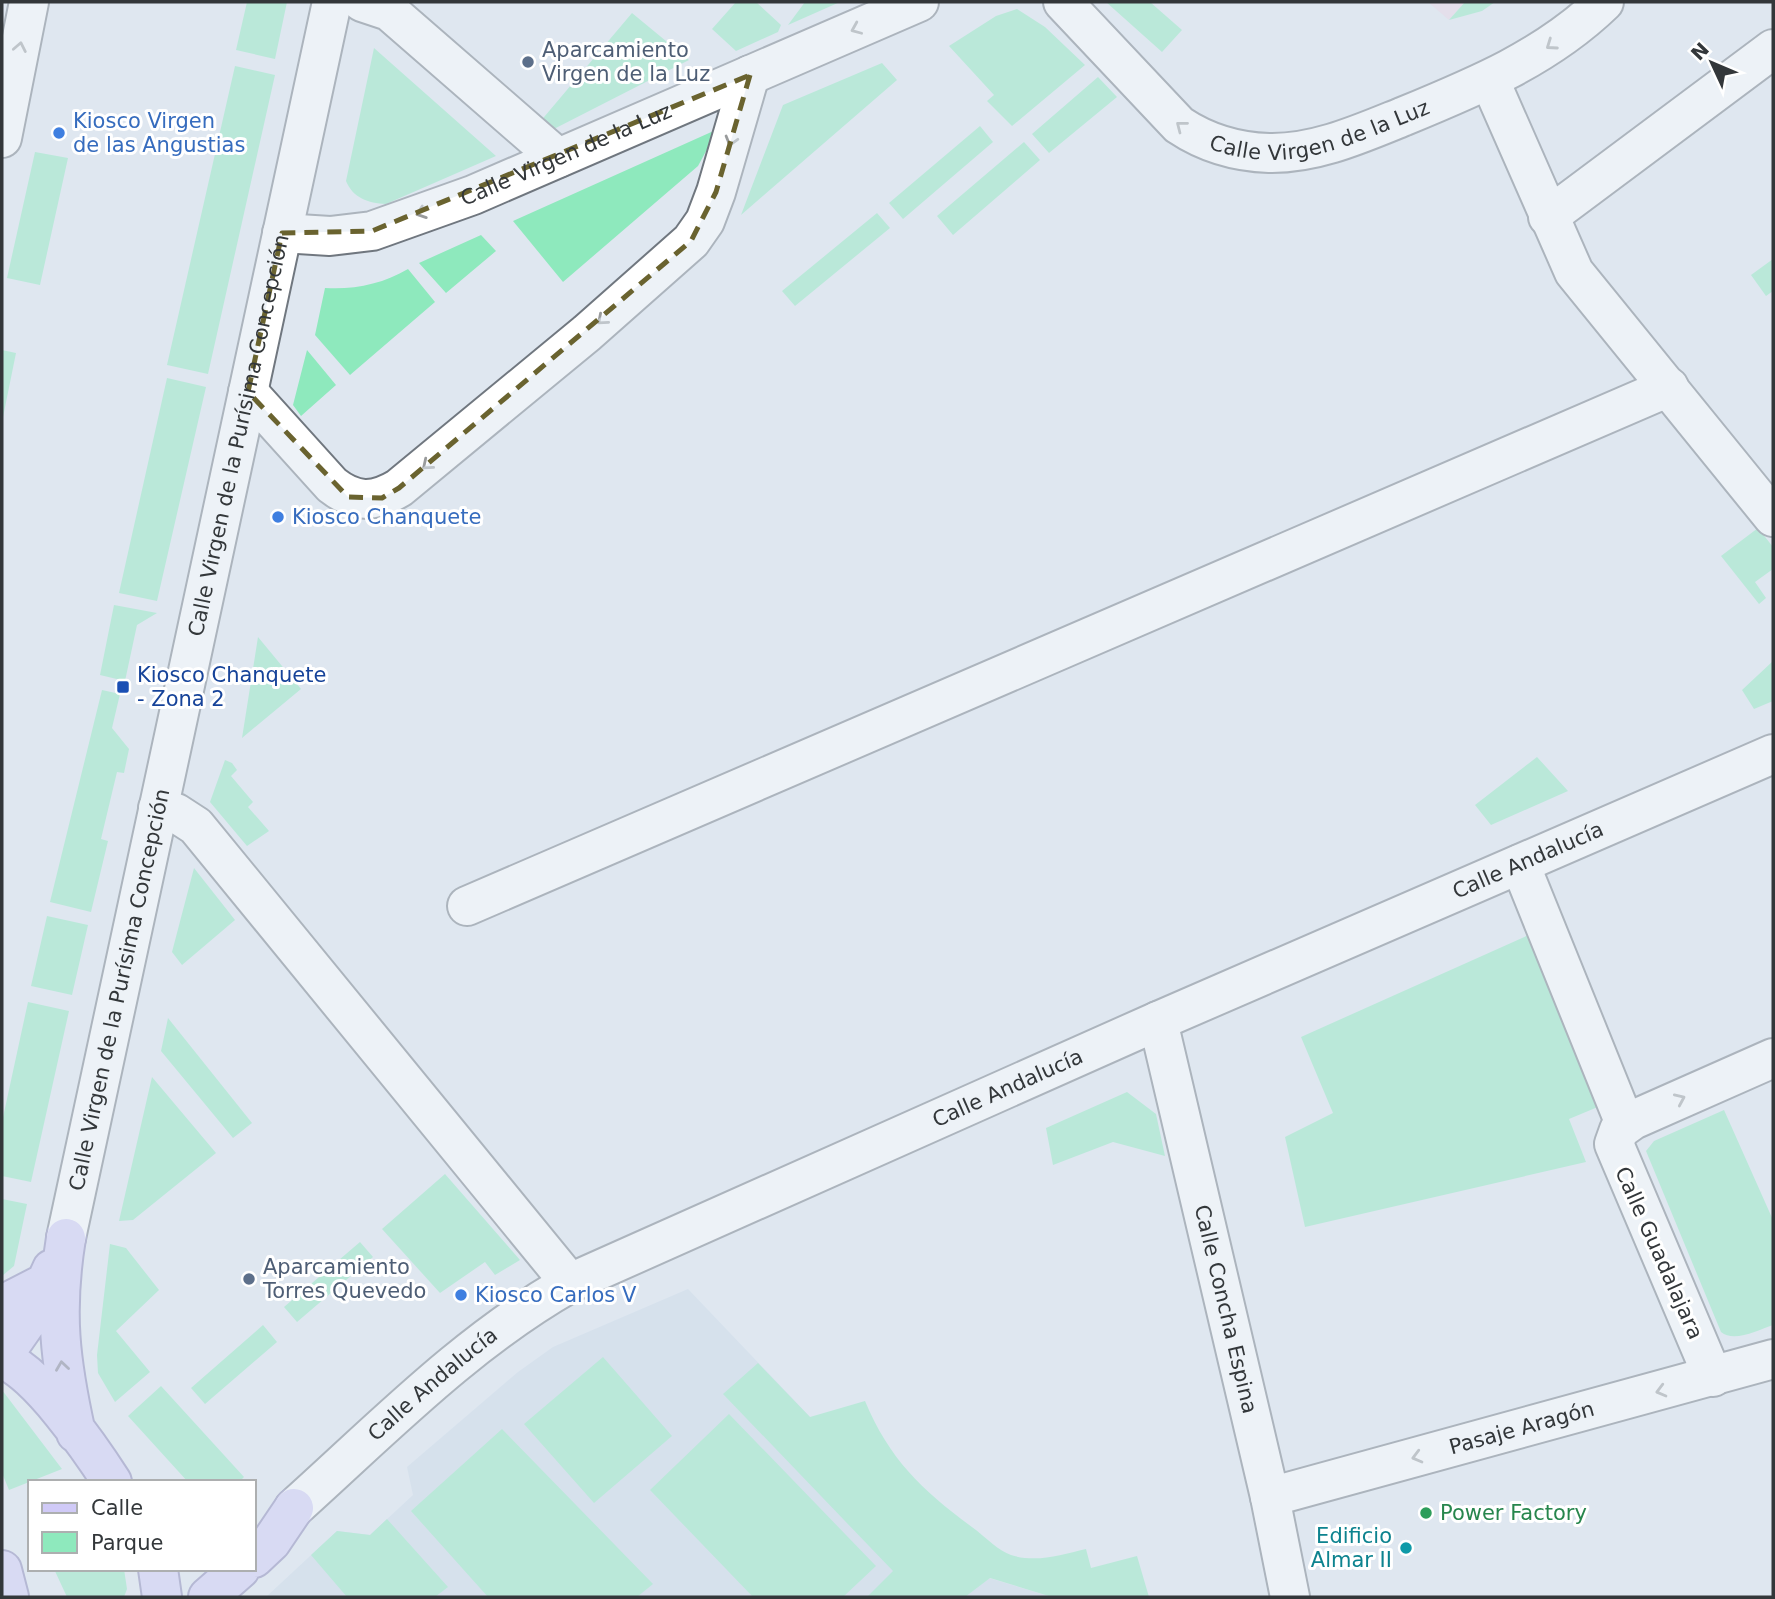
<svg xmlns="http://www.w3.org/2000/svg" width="1775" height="1599" font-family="'DejaVu Sans',sans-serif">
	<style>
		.commercial { fill: #ead5e4 }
		.built { fill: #ccd9e7 }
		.green { fill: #8ee9bd }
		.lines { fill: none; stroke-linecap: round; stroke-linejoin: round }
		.minor-casing { stroke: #70777f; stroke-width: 42 }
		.major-casing { stroke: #847fb1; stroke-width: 42 }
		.minor { stroke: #fff; stroke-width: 38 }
		.major { stroke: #d0caf7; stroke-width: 38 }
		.oneway { stroke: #999b9c }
		.oneway2 { stroke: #7a798f }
		.marked { fill: none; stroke: #6a632f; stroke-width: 5; stroke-dasharray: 14 9; stroke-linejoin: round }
		.service-dot { fill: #5c6f8a; stroke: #fff; stroke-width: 2.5 }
		.shop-dot { fill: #3f7fe0; stroke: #fff; stroke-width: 2.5 }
		.transit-dot { fill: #1a4fb4; stroke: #fff; stroke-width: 2.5 }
		.leisure-dot { fill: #2e9e5b; stroke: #fff; stroke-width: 2.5 }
		.culture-dot { fill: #0f9aa8; stroke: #fff; stroke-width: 2.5 }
		.labels { text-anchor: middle; stroke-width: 6; stroke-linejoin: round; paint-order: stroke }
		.service-label { font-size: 21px; fill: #4e5e75; stroke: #fff; text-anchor: start }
		.shop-label { font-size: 21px; fill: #366cbe; stroke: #fff; text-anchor: start }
		.street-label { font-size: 21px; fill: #33373a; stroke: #fff }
		.transit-label { font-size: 21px; fill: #164399; stroke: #fff; text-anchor: start }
		.leisure-label { font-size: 21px; fill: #27864d; stroke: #fff; text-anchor: start }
		.culture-label { font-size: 21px; fill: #0d838f; stroke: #fff; text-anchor: end }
	</style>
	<rect width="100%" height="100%" fill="#dfe7f0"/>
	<path class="commercial" d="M1428 2H1465L1449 20Z"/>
	<path class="built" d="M688 1289 974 1589 989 1578 1052 1597H266L337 1531 370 1535 413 1495 407 1467 518 1372 553 1347Z"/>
	<path class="green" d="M247 2H287L275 59 236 50Z
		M736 2H756L781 25 778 32 736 51 712 29Z
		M805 2H840L788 25Z
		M1106 2H1150L1182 30 1162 52Z
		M1465 2H1495L1482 11 1449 20Z
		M1017 9 1045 27 1085 65 1012 126 987 101 994 95 949 46 996 16Z
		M632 13 689 60 548 132 539 123Z
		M374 48 496 156 386 204C368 203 353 198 346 181Z
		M882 63 897 80 741 215 783 105Z
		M235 66 275 75 208 374 167 365Z
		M1098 77 1117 97 1049 153 1032 134Z
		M980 126 993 142 903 219 889 203Z
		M718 129 698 166 563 282 513 221Z
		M1024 142 1040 160 953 235 937 216Z
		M35 152 68 158 40 285 7 278Z
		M877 213 890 228 795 306 782 291Z
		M481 235 496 251 446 293 419 263Z
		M1773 259V291L1766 296 1751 275Z
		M408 269 435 302 350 375 315 335 325 288C353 290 383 284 408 269Z
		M2 350 16 353 2 422Z
		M307 350 336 385 301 416 293 405Z
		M167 378 206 387 157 601 119 593Z
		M1758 528 1773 547V569L1755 582 1766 598 1759 604 1721 556Z
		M114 605 157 613 137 625 125 681 100 675Z
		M258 637 301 689 242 738Z
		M1773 661V701L1754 709 1742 690Z
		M102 690 120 694 112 728 129 749 124 773 117 772 101 839 108 841 91 912 50 902Z
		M1537 757 1568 791 1491 825 1475 805Z
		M225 760 232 763 237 770 231 776 253 802 248 807 269 831 247 846 210 802Z
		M194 868 235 920 182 965 172 952Z
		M47 916 88 925 72 995 31 986Z
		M1533 933 1605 1104 1569 1119 1586 1162 1305 1227 1285 1137 1333 1113 1301 1037Z
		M28 1002 69 1011 31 1182 2 1176V1122Z
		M168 1018 252 1123 233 1138 161 1051Z
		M152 1077 216 1153 133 1220 119 1221Z
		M1127 1092 1156 1114 1165 1156 1113 1142 1053 1165 1046 1128Z
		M1724 1110 1773 1220V1325C1758 1330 1734 1343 1721 1332L1646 1151 1654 1141Z
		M445 1174 520 1260 495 1275 485 1262 440 1293 382 1229Z
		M2 1199 27 1204 14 1266 2 1276Z
		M360 1242 373 1257 297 1322 284 1307Z
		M110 1244 126 1248 159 1290 116 1331 150 1372 115 1402 98 1373 97 1355Z
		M263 1325 277 1342 205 1404 191 1388Z
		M603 1357 672 1436 594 1503 524 1424Z
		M758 1363 810 1417 865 1401C890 1461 924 1492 976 1530 986 1538 999 1551 1011 1555 1036 1563 1061 1555 1086 1549L1091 1568 1137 1556 1149 1597H1052L990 1578 965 1597H867L893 1571 723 1394Z
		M161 1386 244 1477 239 1482H188L128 1416Z
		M2 1390 62 1469 9 1490 2 1473Z
		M729 1414 876 1566 843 1597H753L650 1490Z
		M502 1429 653 1584 637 1597H488L411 1511Z
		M387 1519 448 1587 435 1597H347L311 1555 337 1531 370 1535Z
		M54 1569H124L127 1589 124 1597H67Z"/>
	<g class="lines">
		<g class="minor-casing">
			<g id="minor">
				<path d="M362 2 389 11 558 158"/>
				<path id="s1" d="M1063 2 1179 125C1206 143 1236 152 1269 153 1315 154 1360 134 1402 117 1475 87 1546 58 1604 2"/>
				<path d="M1490 81 1574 272 1773 517"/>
				<path d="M2 138 29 2"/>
				<path d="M1548 217 1773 49"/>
				<path id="s2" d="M282 233 330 236 372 231 473 195 919 2"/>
				<path d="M248 392 332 485C355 503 374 503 399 488L587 333 691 241 705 221 716 192 750 75"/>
				<path d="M158 808 176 813 196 826 570 1283"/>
				<path d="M1520 864 1625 1124"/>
				<path d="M467 906 1669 387"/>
				<path id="s3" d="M1158 1021 1270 1497 1290 1597"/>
				<path id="s4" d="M66 1238 332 2"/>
				<path d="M1713 1377 1614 1144 1619 1130 1633 1120 1773 1058"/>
				<path id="s5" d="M1270 1497 1773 1359"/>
				<path id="s6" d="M294 1508C383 1428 466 1342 570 1283L1158 1021 1773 754"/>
			</g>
		</g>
		<g class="major-casing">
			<path id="major" d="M66 1238C54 1312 60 1361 76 1433
				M2 1305 45 1283
				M2 1357 30 1317 52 1269
				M2 1360C35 1368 92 1451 112 1482
				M254 1558 271 1542 294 1508
				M158 1569 162 1597
				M2 1570 9 1597
				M208 1597 240 1569"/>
		</g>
		<use href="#minor" class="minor"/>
		<use href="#major" class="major"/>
	</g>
	<defs><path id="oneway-chevron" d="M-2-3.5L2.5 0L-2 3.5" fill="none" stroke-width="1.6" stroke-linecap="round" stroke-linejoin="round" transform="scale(1.75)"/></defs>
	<g class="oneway">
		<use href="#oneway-chevron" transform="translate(856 29) rotate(157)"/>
		<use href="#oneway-chevron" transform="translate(1551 45) rotate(145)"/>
		<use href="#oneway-chevron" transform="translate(20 47) rotate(-79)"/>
		<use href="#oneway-chevron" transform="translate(1181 126) rotate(-142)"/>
		<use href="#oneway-chevron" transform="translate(731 141) rotate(106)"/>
		<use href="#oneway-chevron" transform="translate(421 213) rotate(161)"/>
		<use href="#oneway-chevron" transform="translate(602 320) rotate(139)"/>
		<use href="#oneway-chevron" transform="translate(427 465) rotate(140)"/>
		<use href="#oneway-chevron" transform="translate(1680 1099) rotate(-24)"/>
		<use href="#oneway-chevron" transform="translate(1661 1391) rotate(165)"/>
		<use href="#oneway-chevron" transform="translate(1417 1457) rotate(165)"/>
	</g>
	<use class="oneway2" href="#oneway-chevron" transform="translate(62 1366) rotate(-98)"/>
	<path d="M0 0H1775V1599H0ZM750 75 716 192 691 241 399 488 382 498 348 497 248 392 282 233 372 231Z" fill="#dfe7f0" fill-opacity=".55" fill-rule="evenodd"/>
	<path class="marked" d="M750 75 716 192 691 241 399 488 382 498 348 497 248 392 282 233 372 231Z"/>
	<g class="service-dot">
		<circle cx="528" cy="62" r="7"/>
		<circle cx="249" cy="1279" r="7"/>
	</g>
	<g class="shop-dot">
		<circle cx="59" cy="133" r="7"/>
		<circle cx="278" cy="517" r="7"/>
		<circle cx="461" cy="1295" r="7"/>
	</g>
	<rect class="transit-dot" x="116" y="680" width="14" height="14" rx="3.5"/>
	<circle class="leisure-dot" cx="1426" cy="1513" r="7"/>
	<circle class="culture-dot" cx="1406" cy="1548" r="7"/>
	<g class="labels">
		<g class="service-label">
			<text x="542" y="57">Aparcamiento<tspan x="542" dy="24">Virgen de la Luz</tspan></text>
			<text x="263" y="1274">Aparcamiento<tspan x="263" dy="24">Torres Quevedo</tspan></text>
		</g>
		<g class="shop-label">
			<text x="73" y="128">Kiosco Virgen<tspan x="73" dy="24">de las Angustias</tspan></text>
			<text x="292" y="524">Kiosco Chanquete</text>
			<text x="475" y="1302">Kiosco Carlos V</text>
		</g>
		<g class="street-label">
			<text dy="7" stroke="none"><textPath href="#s1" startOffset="318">Calle Virgen de la Luz</textPath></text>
			<text dy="7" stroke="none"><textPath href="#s2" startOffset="299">Calle Virgen de la Luz</textPath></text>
			<text dy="7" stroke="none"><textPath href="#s4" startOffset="821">Calle Virgen de la Purísima Concepción</textPath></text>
			<text dy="7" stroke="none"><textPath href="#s6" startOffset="1404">Calle Andalucía</textPath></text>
			<text dy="7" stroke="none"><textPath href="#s4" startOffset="254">Calle Virgen de la Purísima Concepción</textPath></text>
			<text dy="7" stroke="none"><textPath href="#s6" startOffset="836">Calle Andalucía</textPath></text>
			<text transform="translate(1659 1253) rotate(66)" y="7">Calle Guadalajara</text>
			<text dy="7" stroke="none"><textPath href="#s3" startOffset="296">Calle Concha Espina</textPath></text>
			<text dy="7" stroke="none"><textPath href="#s6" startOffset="186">Calle Andalucía</textPath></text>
			<text dy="7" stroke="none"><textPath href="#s5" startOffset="261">Pasaje Aragón</textPath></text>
		</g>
		<g class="transit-label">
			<text x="137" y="682">Kiosco Chanquete<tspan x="137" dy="24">- Zona 2</tspan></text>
		</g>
		<g class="leisure-label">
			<text x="1440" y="1520">Power Factory</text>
		</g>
		<g class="culture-label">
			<text x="1392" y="1543">Edificio<tspan x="1392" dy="24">Almar II</tspan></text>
		</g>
	</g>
	<rect width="1775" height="1599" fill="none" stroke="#33373a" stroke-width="7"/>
	<rect x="28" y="1480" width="228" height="91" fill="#ffffff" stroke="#adafb0" stroke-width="2"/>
	<rect x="42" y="1503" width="35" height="10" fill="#d0caf7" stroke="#adafb0" stroke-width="2"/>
	<text x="91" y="1515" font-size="21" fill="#33373a">Calle</text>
	<rect x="42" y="1532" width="35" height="21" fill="#8ee9bd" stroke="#adafb0" stroke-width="2"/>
	<text x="91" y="1550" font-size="21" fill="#33373a">Parque</text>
	<g transform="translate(1712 63) rotate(314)" stroke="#ffffff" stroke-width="5" paint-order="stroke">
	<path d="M0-5L12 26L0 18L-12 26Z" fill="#33373a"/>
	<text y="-10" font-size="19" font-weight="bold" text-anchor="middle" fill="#33373a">N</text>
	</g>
</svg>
